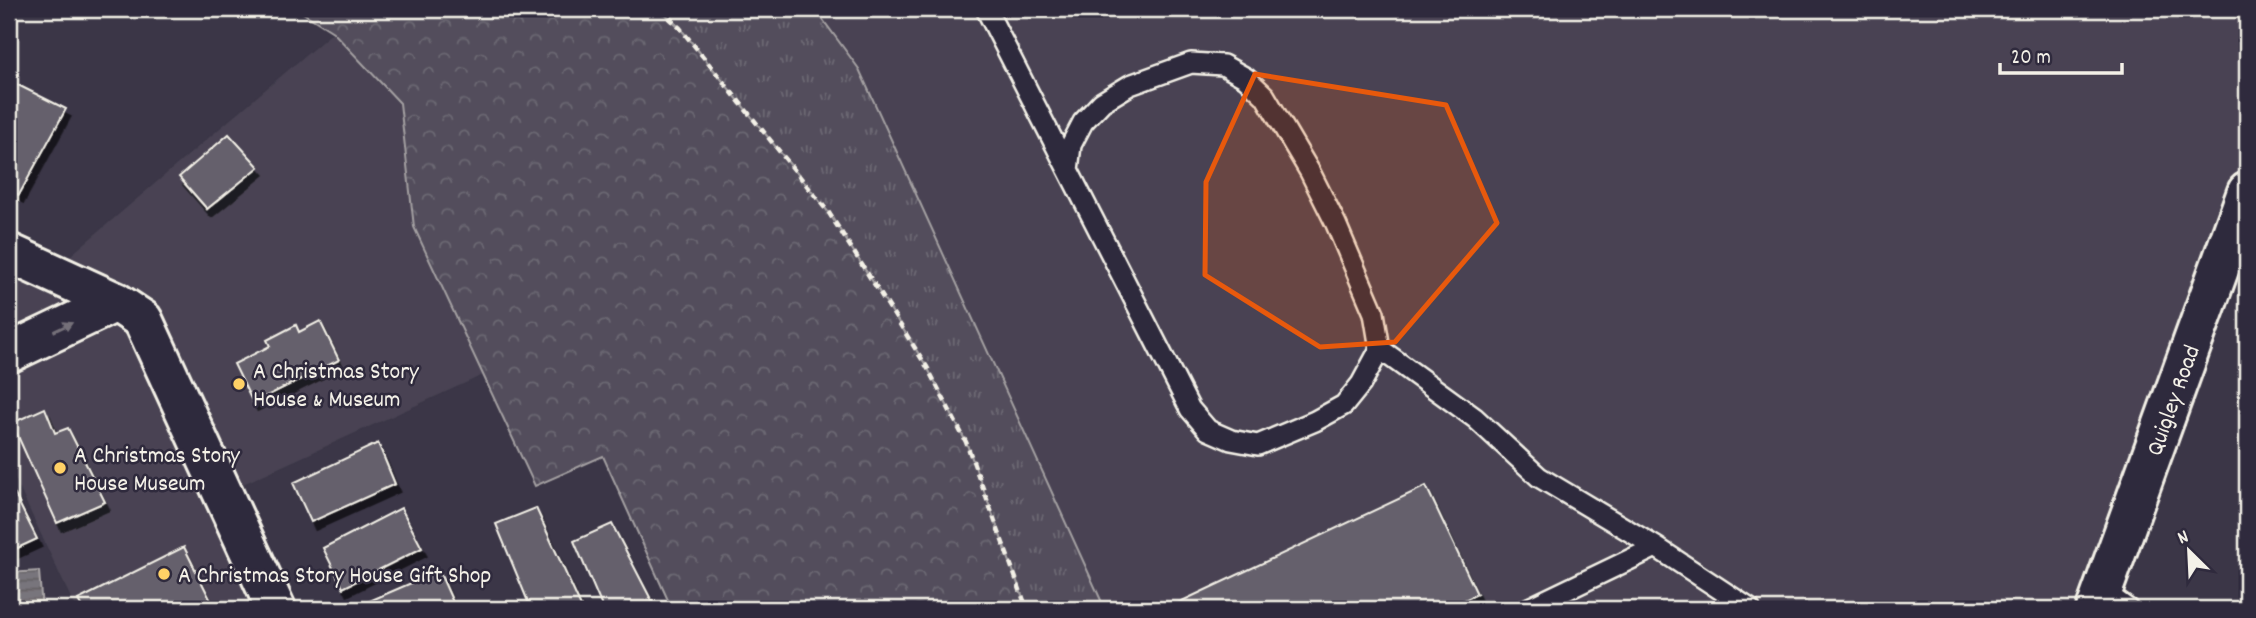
<svg xmlns="http://www.w3.org/2000/svg" width="2256" height="618" font-family="Dekko,sans-serif">
	<style>
		.built { fill: #484352 }
		.grass { fill: url(#grass-tufts); stroke: #a4a0a2; stroke-width: 2 }
		.forest { fill: url(#forest-crowns); stroke: #a4a0a2; stroke-width: 2 }
		.water { fill: url(#water-rules); stroke: #aaa6a7; stroke-width: 2 }
		.building { fill: #65616c; stroke: #f4f1e8; stroke-width: 2; filter: url(#shadow) }
		.lines { fill: none; stroke-linecap: round; stroke-linejoin: round }
		.lane-casing { stroke: #f4f1e8; stroke-width: 24 }
		.street-casing { stroke: #f4f1e8; stroke-width: 44 }
		.secondary-casing { stroke: #f4f1e8; stroke-width: 44 }
		.path { stroke: #f4f1e8; stroke-width: 4.5; stroke-dasharray: 7 5; stroke-linecap: butt }
		.lane { stroke: #2f2a3d; stroke-width: 19 }
		.street { stroke: #2f2a3d; stroke-width: 38 }
		.secondary { stroke: #2f2a3d; stroke-width: 38 }
		.oneway { fill: #747079 }
		.marked { fill: #e8590c; fill-opacity: 0.2; stroke: #e8590c; stroke-width: 5; stroke-linejoin: round }
		.poi-dot { fill: #ffd166; stroke: #2f2a3d; stroke-width: 2.5 }
		.labels { text-anchor: middle; stroke-width: 5; stroke-linejoin: round; paint-order: stroke }
		.poi-label { font-size: 24px; fill: #f4f1e8; stroke: #2f2a3d; text-anchor: start }
		.street-label { font-size: 24px; fill: #f4f1e8; stroke: #2f2a3d }
	</style>
	<defs>
		<pattern id="grass-tufts" width="24" height="20" patternUnits="userSpaceOnUse" patternTransform="scale(1.75)"><rect width="24" height="20" fill="#534e5c"/><path d="M3 7l-1-3M5 7V3M7 7l1-3M15 17l-1-3M17 17v-4M19 17l1-3" fill="none" stroke="#6c6873"/></pattern>
		<pattern id="forest-crowns" width="20" height="18" patternUnits="userSpaceOnUse" patternTransform="scale(1.75)"><rect width="20" height="18" fill="#534e5c"/><path d="M2 6a3 3 0 1 1 6 0M12 15a3 3 0 1 1 6 0" fill="none" stroke="#6c6873"/></pattern>
		<pattern id="water-rules" width="6" height="5" patternUnits="userSpaceOnUse" patternTransform="scale(1.75)"><rect width="6" height="5" fill="#78747b"/><path d="M0 2.5h6" fill="none" stroke="#636063"/></pattern>
		<filter id="shadow"><feDropShadow dx="4.5" dy="8" stdDeviation="0" flood-color="#0009"/></filter>
	</defs>
	<rect width="100%" height="100%" fill="#3b3647"/>
	<filter id="ink" filterUnits="userSpaceOnUse"><feTurbulence type="fractalNoise" baseFrequency=".0143" numOctaves="2"/><feDisplacementMap in="SourceGraphic" scale="14" xChannelSelector="R" yChannelSelector="G"/><feConvolveMatrix kernelMatrix="1 2 1 2 8 2 1 2 1" color-interpolation-filters="sRGB"/></filter>
	<g filter="url(#ink)">
		<path class="built" d="M815 9H2247V192L2096 609H1105L859 69Z
			M333 32 400 103 414 227 483 375 223 493 276 609H76L9 466V253L51 272Z"/>
		<path class="grass" d="M660 9H815L859 69 1105 609H1027L966 442 927 367 829 213 680 28Z"/>
		<path class="forest" d="M297 9H660L680 28 829 213 927 367 966 442 1027 609H672L603 456 535 486 414 227 400 103 333 32Z"/>
		<path class="water" d="M39 571 42 609H9V573Z"/>
		<path class="building" d="M10 81 66 109 19 195 9 190Z
			M229 134 259 167 207 209 179 177Z
			M320 321 339 360 253 403 234 364 270 346 267 340 296 325 299 332Z
			M45 408 55 433 68 428 105 502 57 523 12 423Z
			M378 443 395 484 311 522 293 483Z
			M9 483 37 539 9 552Z
			M1426 486 1477 594 1446 609H1165Z
			M401 508 422 548 343 588 323 548Z
			M536 508 582 609H531L496 524Z
			M612 524 656 609H603L574 541Z
			M184 547 215 609H83L78 600Z
			M439 571 456 609H351Z"/>
		<g class="lines">
			<g class="lane-casing">
				<path id="lane" d="M986 9 1190 409 1208 430 1231 440 1258 445 1315 421 1344 405 1361 384 1380 349 1374 313 1336 224 1310 172 1265 96 1246 78 1223 65 1191 63 1130 85 1102 102 1083 122 1071 145 1068 170
					M1380 349 1475 418 1539 477 1656 547 1750 609
					M2103 591 2128 609
					M1527 609 1656 547"/>
			</g>
			<g class="street-casing">
				<path id="street" d="M9 253 116 302 143 320 276 609
					M9 353 116 302"/>
			</g>
			<g class="secondary-casing">
				<path id="secondary" d="M2096 609 2247 192"/>
			</g>
			<path class="path" d="M660 9 680 28 829 213 927 367 966 442 1027 609"/>
			<use href="#lane" class="lane"/>
			<use href="#street" class="street"/>
			<use href="#secondary" class="secondary"/>
		</g>
		<defs><path id="oneway-solid" d="M-6-.8H1V-3.2L6.5 0L1 3.2V.8H-6Z" transform="scale(1.75)"/></defs>
		<use class="oneway" href="#oneway-solid" transform="translate(63 327) rotate(-25)"/>
	</g>
	<path class="marked" d="M1255 74 1446 105 1497 223 1395 342 1320 347 1205 275 1206 182Z"/>
	<g class="poi-dot">
		<circle cx="239" cy="384" r="7"/>
		<circle cx="60" cy="468" r="7"/>
		<circle cx="164" cy="574" r="7"/>
	</g>
	<g class="labels">
		<g class="poi-label">
			<text x="253" y="378">A Christmas Story<tspan x="253" dy="28">House &amp; Museum</tspan></text>
			<text x="74" y="462">A Christmas Story<tspan x="74" dy="28">House Museum</tspan></text>
			<text x="178" y="582">A Christmas Story House Gift Shop</text>
		</g>
		<g class="street-label">
			<text transform="translate(2172 400) rotate(-70)" y="8">Quigley Road</text>
		</g>
	</g>
	<rect width="2256" height="618" fill="none" stroke="#2f2a3d" stroke-width="35"/>
	<rect x="18" y="18" width="2221" height="583" fill="none" stroke="#f4f1e8" stroke-width="2.5" filter="url(#ink)"/>
	<g transform="translate(2189 551) rotate(336)" stroke="#2f2a3d" stroke-width="5" paint-order="stroke">
	<path d="M0-5L12 26L0 18L-12 26Z" fill="#f4f1e8"/>
	<text y="-10" font-size="19" font-weight="bold" text-anchor="middle" fill="#f4f1e8">N</text>
	</g>
	<path d="M2000 63v10h122v-10" fill="none" stroke="#f4f1e8" stroke-width="3.5"/>
	<text x="2011" y="63" font-size="21" fill="#f4f1e8" stroke="#2f2a3d" stroke-width="5" paint-order="stroke">20 m</text>
</svg>
